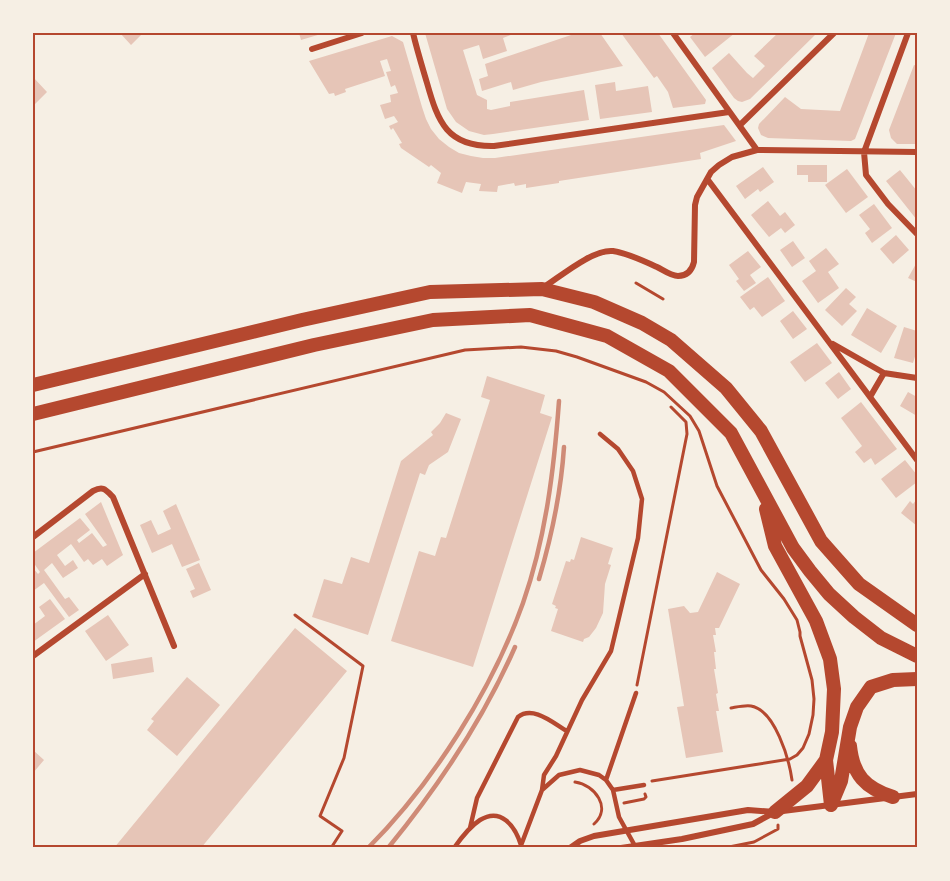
<svg xmlns="http://www.w3.org/2000/svg" width="950" height="881" font-family="Lato,sans-serif">
	<style>
		.building { fill: #e6c5b7 }
		.lines { fill: none; stroke-linecap: round; stroke-linejoin: round }
		.path { stroke: #b5482f; stroke-width: 3 }
		.service { stroke: #b5482f; stroke-width: 4.5 }
		.minor { stroke: #b5482f; stroke-width: 6 }
		.primary { stroke: #b5482f; stroke-width: 14 }
		.rail { stroke: #cf8b77; stroke-width: 4.5 }
		.neatline { fill: none; stroke: #b5482f; stroke-width: 2 }
	</style>
	<rect width="100%" height="100%" fill="#f6efe4"/>
	<path class="building" d="M120 33H143L131 45Z
		M299 33H321V34L301 40Z
		M425 33H516L503 38 507 51 483 59 479 45 463 50 477 95 487 100V109L491 110 510 106V102L584 90 589 120 493 134 484 135 469 131 456 122 447 109Z
		M577 33H600L623 66 541 82 513 90 511 82 482 91 479 79 488 76 485 64Z
		M621 33H658L706 100 705 104 673 108 668 92 657 76 654 78Z
		M695 33H735L705 57 690 37Z
		M778 33H817L750 99 742 102 738 101 734 98 712 68 729 53 747 73 753 78 765 66 754 56Z
		M869 33H896L855 139 851 141 768 138 761 135 758 128 759 124 785 97 801 109 840 111Z
		M392 36 403 42 422 107 426 119 431 129 439 139 449 147 459 153 471 156 483 158H495L724 125 736 141 700 153 701 159 559 181V183L526 188V184L515 186 514 183 498 186 497 192 479 191 481 184 466 182 462 193 437 183 441 173 431 165 429 167 401 148 399 144 402 143 393 128 391 130 389 126 398 122 394 116 385 119 380 105 391 102 390 95 398 93 395 85 391 87 386 72 391 71 387 59 380 61 385 76 345 89 346 92 335 96 334 93 329 94 309 61Z
		M914 65 917 66V144H897L891 138 889 130Z
		M33 77 47 92 33 106Z
		M615 82 616 91 648 86 652 112 600 119 595 85Z
		M797 165H827V182H808V175H797Z
		M763 167 774 182 760 192 758 189 745 199 736 186Z
		M847 169 868 197 846 213 825 185Z
		M900 170 917 191V220L886 181Z
		M768 201 780 216 785 212 795 225 785 233 781 228 769 237 751 215Z
		M874 204 892 228 872 243 865 233 870 229 859 215Z
		M896 235 909 250 893 264 880 249Z
		M793 241 805 258 792 267 780 250Z
		M826 248 839 264 828 272 839 288 818 303 802 281 816 271 809 261Z
		M748 251 761 267 750 275 756 283 744 291 736 281 739 279 729 265Z
		M917 262V282L908 278Z
		M768 277 785 301 762 317 754 307 750 310 740 297Z
		M846 288 856 297 849 304 857 311 842 326 825 310Z
		M867 308 897 326 881 353 851 335Z
		M793 311 807 329 793 339 780 321Z
		M904 327 917 331V350L913 363 894 358Z
		M817 343 832 363 805 382 790 362Z
		M839 372 851 389 838 399 825 383Z
		M487 376 545 395 540 413 552 417 473 667 391 641 419 551 435 556 441 537 446 538 490 400 481 397Z
		M908 392 917 397V416L900 406Z
		M861 402 897 449 875 465 871 458 864 463 855 452 862 446 841 418Z
		M446 413 461 419 448 452 429 465 425 475 420 473 368 635 312 617 324 579 342 584 351 557 369 563 401 461 433 435 431 432 440 423Z
		M905 460 917 475V482L896 498 881 479Z
		M917 499V526L901 513 910 501 913 504Z
		M101 502 123 555 107 566 102 559 93 565 88 559 84 562 71 544 57 555 65 566 73 560 78 568 63 578 52 563 44 570 65 599 69 597 79 610 69 617 44 583 33 591V568L38 574 40 572 33 562V553L80 518 90 530 77 540 79 543 92 533 103 547 107 545 85 514Z
		M176 504 200 560 182 567 172 544 152 553 140 525 151 520 158 535 171 529 163 511Z
		M581 537 613 548 608 564 611 565 605 584 603 613 596 628 589 637 584 639 583 642 551 631 558 609 555 608 556 606 552 604 566 561 570 562 571 559 574 560Z
		M199 563 211 590 193 598 190 591 195 589 186 569Z
		M717 572 740 584 719 628H715L716 635H713L716 652H714L716 669H714L718 693 716 694 719 711H716L723 752 686 758 677 707 684 706 668 609 684 606 690 613 698 612Z
		M50 599 65 619 33 642V625L45 616 39 607Z
		M108 615 129 645 106 661 85 631Z
		M295 628 347 671 201 848H114Z
		M152 657 154 672 113 679 111 664Z
		M187 677 220 705 177 756 147 730 154 721 151 719Z
		M33 750 44 760 33 773Z"/>
	<g class="lines">
		<path class="path" d="M636 283 663 299
			M33 452 465 350 521 347 556 351 577 357 646 382 664 392 690 416 699 431 717 486 761 570 784 599 797 620 800 632V636L812 680 814 699 813 715 809 734 803 748 797 755 790 759 652 781
			M295 615 363 666 344 758 320 816 342 831 331 848
			M637 685 687 434 686 422 671 407
			M731 708C737 707 745 705 751 706 775 710 789 759 792 780
			M575 782C595 785 612 808 594 824
			M624 803 644 799 646 797 645 794
			M724 848 754 842 778 829V825"/>
		<path class="service" d="M606 780 636 693
			M542 790 544 775 556 756 582 700 611 651 638 538 642 499 633 471 618 449 600 434
			M613 790 644 785
			M470 828 477 798 518 717C533 705 553 723 567 731
			M454 848C461 838 469 827 480 820 501 807 515 826 521 845
			M520 848 542 790 559 775 580 770 599 775 606 780 613 790 619 817 635 846"/>
		<path class="minor" d="M413 33C417 50 422 66 427 83 438 122 447 147 494 146L729 112
			M673 33 757 150
			M908 33 864 152 866 175 888 204 917 234
			M312 49 362 33
			M740 125 834 33
			M708 180 917 460
			M544 287C561 276 593 249 613 251 627 253 644 261 657 267 663 270 671 276 678 276 687 276 692 270 694 262L695 205 697 197 711 172 719 165 732 157 757 150 917 152
			M833 344 884 373
			M870 397 884 373 917 378
			M33 537 93 491C103 486 105 489 113 497L174 646
			M33 656 145 574
			M570 848 580 841 594 836 748 810 775 812 917 794
			M621 848 682 839 753 824 775 812"/>
		<path class="primary" d="M33 385 302 320 430 292 542 289 594 302 642 323 671 340 726 388 761 431 821 541 859 584 917 625
			M33 414 314 345 433 320 530 315 607 336 669 371 731 433 793 548 810 571 829 594 854 617 881 638 917 656
			M766 509 775 546 816 621 830 659 834 689 832 732 826 760 807 786 775 812
			M850 746C853 775 865 788 893 797
			M826 760 831 805
			M831 805 841 781 850 727 857 707 871 687 893 680 917 679"/>
		<path class="rail" d="M539 579C552 535 561 492 564 447
			M368 848C433 783 492 690 523 603 546 537 554 469 559 401
			M388 848C438 787 483 720 515 647"/>
	</g>
	<rect width="950" height="881" fill="none" stroke="#f6efe4" stroke-width="69"/>
	<rect x="34" y="34" width="882" height="812" class="neatline"/>
</svg>
